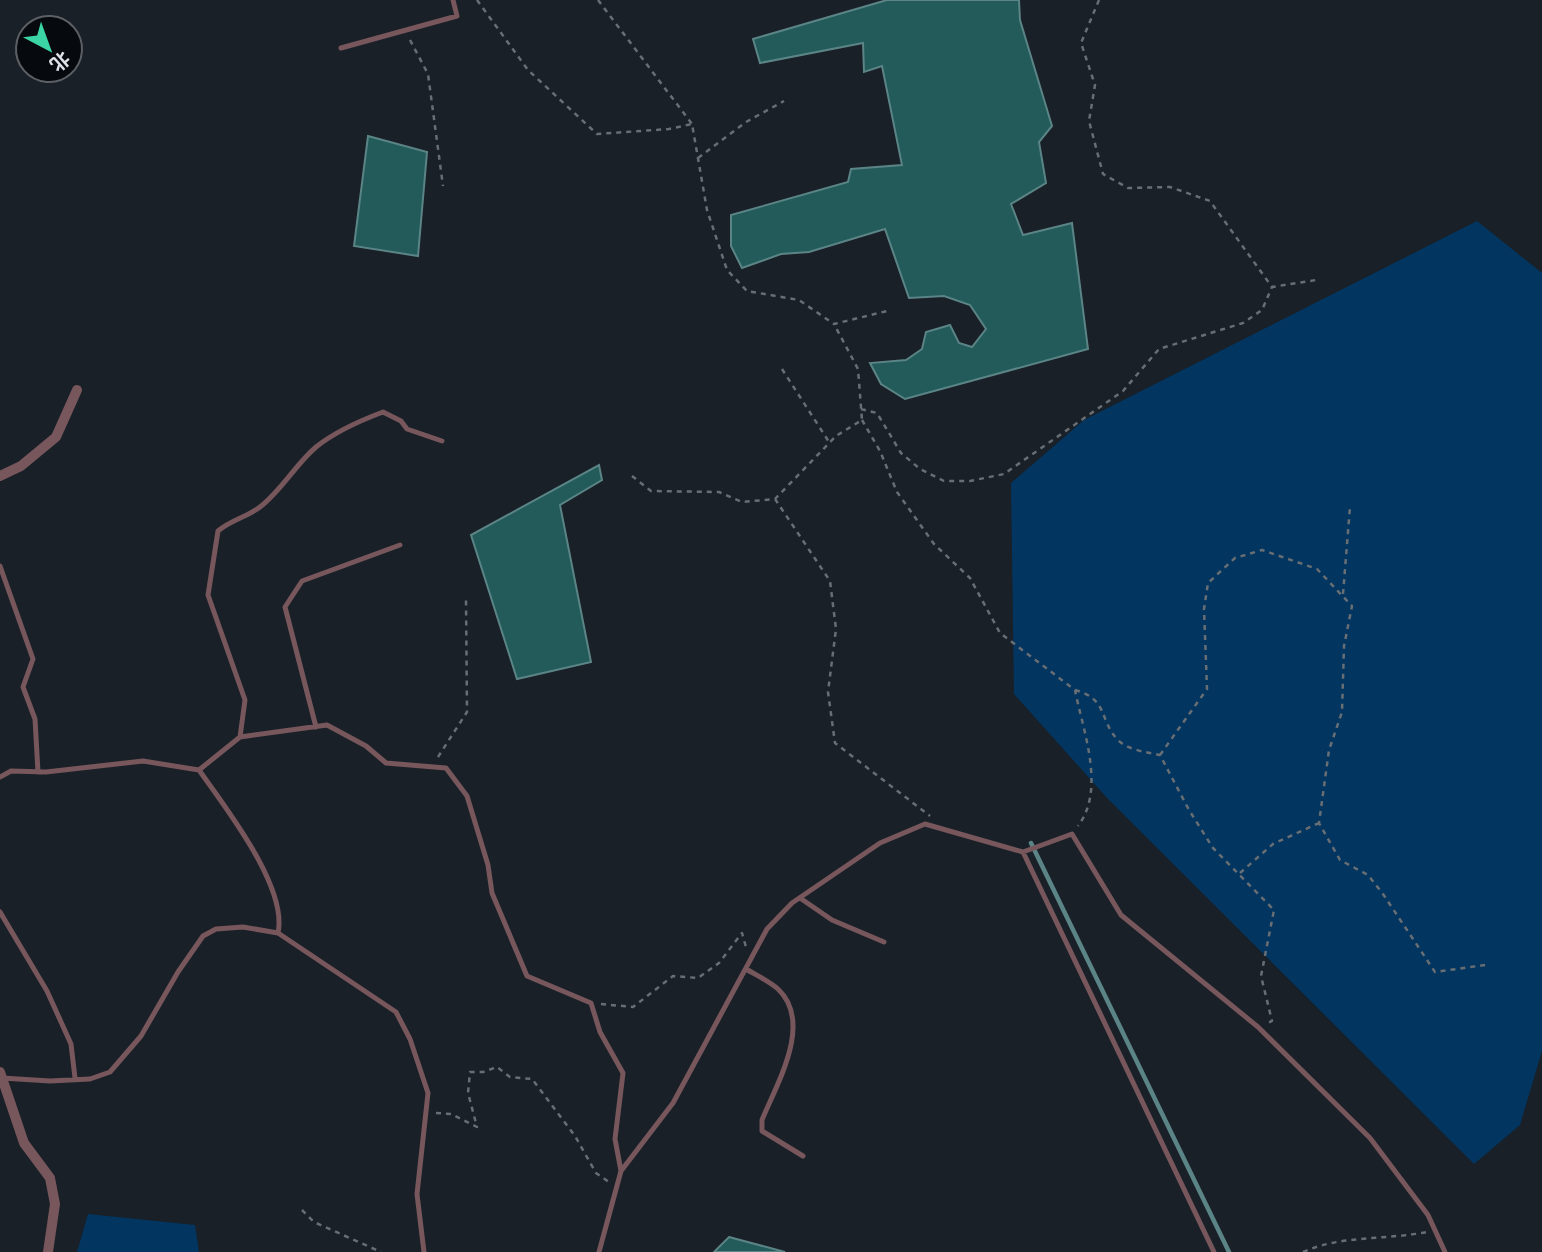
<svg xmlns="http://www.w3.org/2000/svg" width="1542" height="1252" font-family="'Fira Sans Condensed','Noto Sans SC',sans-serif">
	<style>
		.green { fill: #023560 }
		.water { fill: #235b5b; stroke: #5b8486; stroke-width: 2 }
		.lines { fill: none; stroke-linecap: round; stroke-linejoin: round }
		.stream { stroke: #5b8486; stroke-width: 4.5 }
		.path { stroke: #676e74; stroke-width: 2.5; stroke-dasharray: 5 5; stroke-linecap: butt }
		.lane { stroke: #77565c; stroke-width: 5 }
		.street { stroke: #77565c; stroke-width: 10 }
	</style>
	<rect width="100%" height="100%" fill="#192027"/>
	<path class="green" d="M1477 221 1542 273V1051L1520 1125 1474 1164 1107 798 1014 694 1011 483 1084 420Z
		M88 1214 195 1225 199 1252H77Z"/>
	<path class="water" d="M887 0H1019L1020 20 1052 126 1039 142 1046 183 1011 204 1023 235 1072 223 1088 349 905 399 881 384 870 363 906 360 922 349 926 332 950 325 959 343 972 347 986 329 970 305 944 296 909 298 885 229 809 252 781 254 742 268 731 246V215L848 182 851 169 902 165 882 66 864 72 863 43 760 63 753 39Z
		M368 136 427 152 418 256 354 246Z
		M599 465 602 480 560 505 591 662 517 679 471 535Z
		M729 1237 785 1252H714Z"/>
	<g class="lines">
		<path class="stream" d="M1031 843 1229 1252"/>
		<path class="path" d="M477 0 528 70 597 134 669 129 692 124 707 210 727 270 747 291 799 300 834 324 891 310
			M598 0 692 124
			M1099 0 1081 43 1095 85 1089 121 1103 174 1128 188 1170 187 1210 201 1272 287 1316 280
			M410 40 428 74 443 186
			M698 158 746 122 784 101
			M782 369 829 442
			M861 409 877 413 901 453 920 469 944 481H970L1004 474 1123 391 1159 349 1243 323 1262 310 1272 287
			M862 420 880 451 897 492 934 544 970 578 1000 633 1075 690C1083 731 1106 789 1078 826
			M632 476 651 491 719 492 742 502 775 499 836 436 862 420 858 369 834 324
			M775 499 830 581 836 629 828 692 835 743 930 816
			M1343 594 1350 507
			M1075 690C1108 699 1099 719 1117 739 1127 750 1146 752 1160 755L1189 810 1213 848 1274 910 1261 976 1272 1021 1268 1023
			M1160 755 1207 689 1204 609 1208 583 1235 558 1262 550 1317 569 1352 606 1344 646 1342 712 1329 750 1319 823 1340 860 1368 875 1383 894 1435 972 1485 965
			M438 757 467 712 466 600
			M1240 873 1273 844 1319 823
			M601 1004 633 1007 673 976 698 978 719 963 742 933 746 947
			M436 1113 451 1114 477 1127 468 1093 470 1072H483L497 1067 510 1077 532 1079 575 1136 596 1173 609 1182
			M302 1210 314 1222 381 1252
			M1303 1252C1341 1235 1387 1240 1427 1232"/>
		<path class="lane" d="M341 48 457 16 453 0
			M0 566 33 659 23 687 35 719 38 772
			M316 727 285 607 302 581 400 545
			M240 737 245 700 208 595 218 531C231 520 247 517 260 507 282 490 295 465 316 447 336 431 359 421 383 412L401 421 407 429 442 441
			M199 770C225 807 288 887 278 933
			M0 777 11 771 46 772 143 761 199 770 240 737 327 725 366 746 386 763 446 768 467 796 488 865 492 893 527 976 591 1003 600 1032 623 1073 615 1139 621 1171
			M1023 852 1214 1252
			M800 898 832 920 884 942
			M0 912 47 991 71 1044 75 1078
			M746 969C756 975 769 981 778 989 814 1023 776 1085 762 1120V1131L803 1156
			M2 1078 50 1081 90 1079 110 1072 141 1036 178 972 203 936 216 929 243 927 278 933 396 1012 410 1039 428 1093 417 1194 424 1252
			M599 1252 621 1171 673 1103 767 929 792 903 880 843 925 824 1023 852 1072 834 1121 915 1258 1027 1370 1138 1428 1215 1445 1252"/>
		<path class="street" d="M0 476 21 466 56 437 77 390
			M0 1072 24 1143 50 1178 55 1204 48 1252"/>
	</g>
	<g transform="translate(49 49) rotate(139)"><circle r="33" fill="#06090d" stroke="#5c6065" stroke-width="2"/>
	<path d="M0-5L12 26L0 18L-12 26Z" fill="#3bd4a4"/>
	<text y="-10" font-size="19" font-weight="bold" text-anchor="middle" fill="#dee3e9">北</text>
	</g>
</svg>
